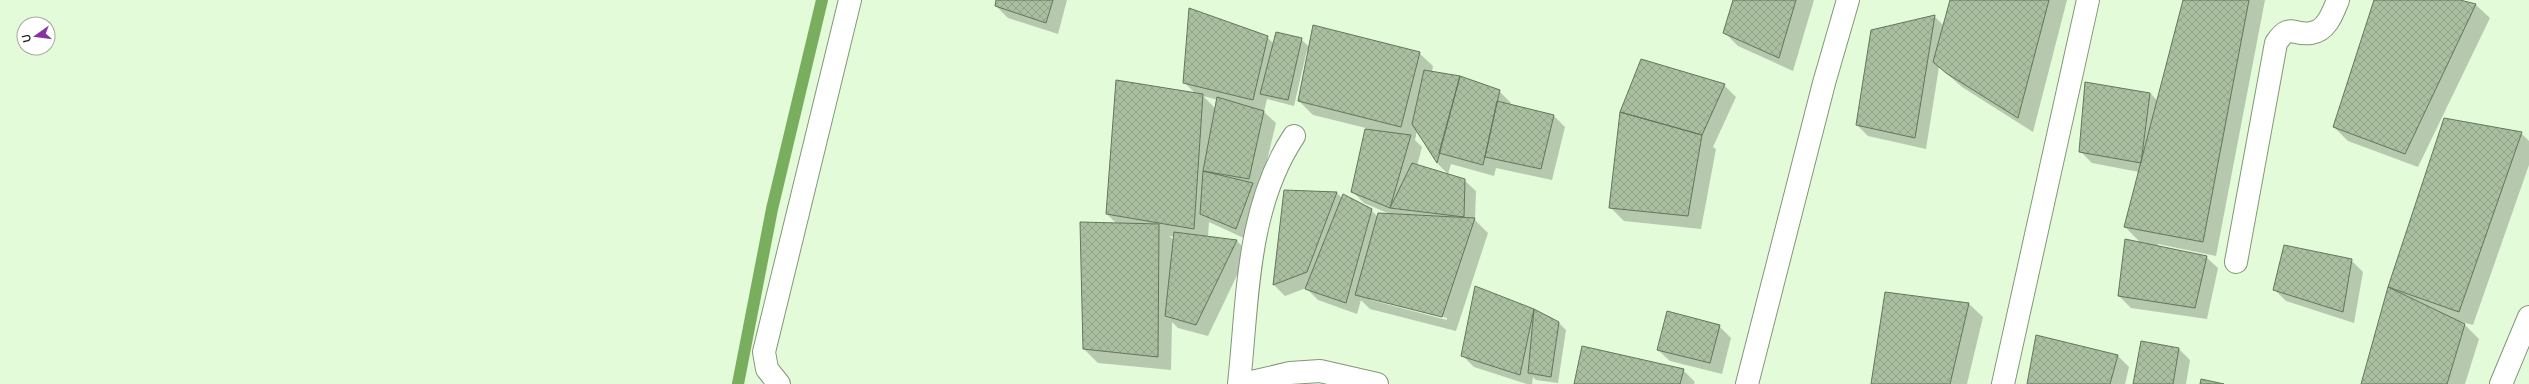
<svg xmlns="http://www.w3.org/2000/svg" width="2529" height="384" font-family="Manrope,sans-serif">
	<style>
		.shadow { fill: #0003; fill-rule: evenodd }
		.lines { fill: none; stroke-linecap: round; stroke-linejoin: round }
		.stream { stroke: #78ae5e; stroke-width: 12 }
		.building { fill: url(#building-cross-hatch); stroke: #63765a }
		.street-casing { stroke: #829779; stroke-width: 24 }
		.street { stroke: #fff; stroke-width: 22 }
	</style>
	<defs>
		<pattern id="building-cross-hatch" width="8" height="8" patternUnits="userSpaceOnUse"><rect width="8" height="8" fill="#a9bfa0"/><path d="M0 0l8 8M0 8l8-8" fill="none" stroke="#91a489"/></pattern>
	</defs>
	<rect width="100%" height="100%" fill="#e4fbda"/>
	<path class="shadow" d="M997 0H1067L1058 34 1008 18 996 6Z
		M1734 0H1814L1793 71 1738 46 1724 32Z
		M1951 0H2067L2033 132 1962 87 1939 67 1926 149 1868 136 1857 125 1934 16 1944 26Z
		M2184 0H2265L2216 256 2158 244 2157 246 2206 257 2218 268 2207 319 2131 308 2119 296 2141 243 2125 227 2139 172 2092 163 2080 151 2150 93 2158 101Z
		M2376 0H2456L2476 5 2490 18 2418 167 2348 141 2334 127Z
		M1267 37 1274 44 1301 39 1309 47 1419 53 1433 66 1432 72 1499 91 1511 103 1510 105 1554 116 1565 127 1552 180 1496 168 1494 176 1451 164 1448 174 1437 163 1417 131 1415 140 1422 147 1417 166 1464 180 1476 191 1475 220 1488 233 1456 331 1370 309 1361 300 1357 314 1318 300 1306 288 1285 296 1274 285 1285 192 1337 193 1343 199 1371 210 1378 217 1390 214 1364 203 1352 191 1366 128 1313 115 1299 101 1309 50H1307L1294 106 1267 99 1264 112 1276 123 1248 240 1209 222 1208 237 1237 241 1248 252 1208 336 1178 328 1172 322 1171 370 1098 363 1084 349 1117 224 1107 214 1196 94 1184 82ZM1203 96 1218 100 1216 109ZM1169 236 1175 237 1174 240ZM1371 298 1447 318V320L1371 300Z
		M1724 85 1736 97 1713 147 1716 149 1701 229 1624 221 1610 207Z
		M2521 133 2529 141V165L2473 325 2454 320 2465 325 2479 339 2465 384H2362L2389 287Z
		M2351 260 2363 272 2354 323 2286 301 2274 289Z
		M1476 287 1534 310 1559 323 1566 330 1558 383 1536 380 1533 377 1532 384H1527L1474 367 1462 355Z
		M1886 293 1969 304 1983 317 1967 384H1872Z
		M1719 326 1731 338 1722 374 1670 361 1658 350Z
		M2179 349 2190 360 2186 384H2134Z
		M2118 356 2129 367 2125 384H2028Z
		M1683 370 1695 382 1694 384H1575Z"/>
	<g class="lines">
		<path class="stream" d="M738 384 772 209 822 0"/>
	</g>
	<path class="building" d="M996 0H1053L1046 23 995 6Z
		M1733 0H1796L1779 58 1723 33Z
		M1950 0H2049L2018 118 1946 73 1933 62Z
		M2183 0H2249L2203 242 2124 227Z
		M2374 0H2460L2476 4 2405 154 2333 127Z
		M1189 8 1268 36 1253 100 1183 83Z
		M1935 15 1915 138 1856 125 1871 30Z
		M1313 25 1420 52 1401 127 1298 101Z
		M1276 32 1302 38 1288 100 1260 94Z
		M1641 59 1725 84 1702 135 1620 112Z
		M1424 70 1460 76 1437 163 1412 124Z
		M1460 76 1500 90 1483 165 1439 153Z
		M1116 80 1203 94 1194 229 1106 214Z
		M2085 82 2150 93 2141 163 2079 152Z
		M1217 97 1264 111 1249 179 1203 171Z
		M1497 101 1554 115 1541 169 1485 157Z
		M1620 112 1702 135 1688 216 1609 208Z
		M2444 118 2522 132 2459 312 2388 287Z
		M1365 129 1411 135 1390 208 1351 192Z
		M1412 163 1465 179 1464 217 1390 208Z
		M1203 171 1253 183 1236 229 1200 214Z
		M1284 190 1337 192 1307 272 1273 285Z
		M1343 194 1372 209 1346 303 1305 289Z
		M1378 213 1475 218 1442 317 1355 295Z
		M1080 222 1159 224 1158 357 1083 349Z
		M1174 232 1237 240 1196 325 1165 316Z
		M2125 239 2207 256 2195 308 2118 296Z
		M2284 245 2352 259 2343 312 2273 290Z
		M1475 286 1534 309 1520 375 1461 356Z
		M2388 287 2465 324 2447 384H2361Z
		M1885 292 1969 303 1950 384H1871Z
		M1534 309 1559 322 1551 377 1528 373Z
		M1667 311 1720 325 1710 363 1657 350Z
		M2036 335 2118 355 2110 384H2027Z
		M2141 341 2179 348 2173 384H2133Z
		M1582 346 1684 369 1680 384H1574Z
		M2201 379 2224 384H2200Z"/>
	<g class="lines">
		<g class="street-casing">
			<path id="street" d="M2236 262 2276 43C2290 22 2293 36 2311 33 2327 31 2333 12 2338 0
				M779 384 767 369 764 352 850 0
				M1239 384C1248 301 1246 208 1294 136
				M1243 384 1290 373 1320 371 1377 384
				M1747 384 1824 83 1848 0
				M2003 384 2088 0
				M2501 384 2529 317"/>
		</g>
		<use href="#street" class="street"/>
	</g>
	<g transform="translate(36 36) rotate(256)"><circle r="19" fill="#ffffff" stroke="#a5a8a3"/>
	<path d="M0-3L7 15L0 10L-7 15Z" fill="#8533a2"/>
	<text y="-6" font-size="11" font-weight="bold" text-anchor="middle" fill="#1d2519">U</text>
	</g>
</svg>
